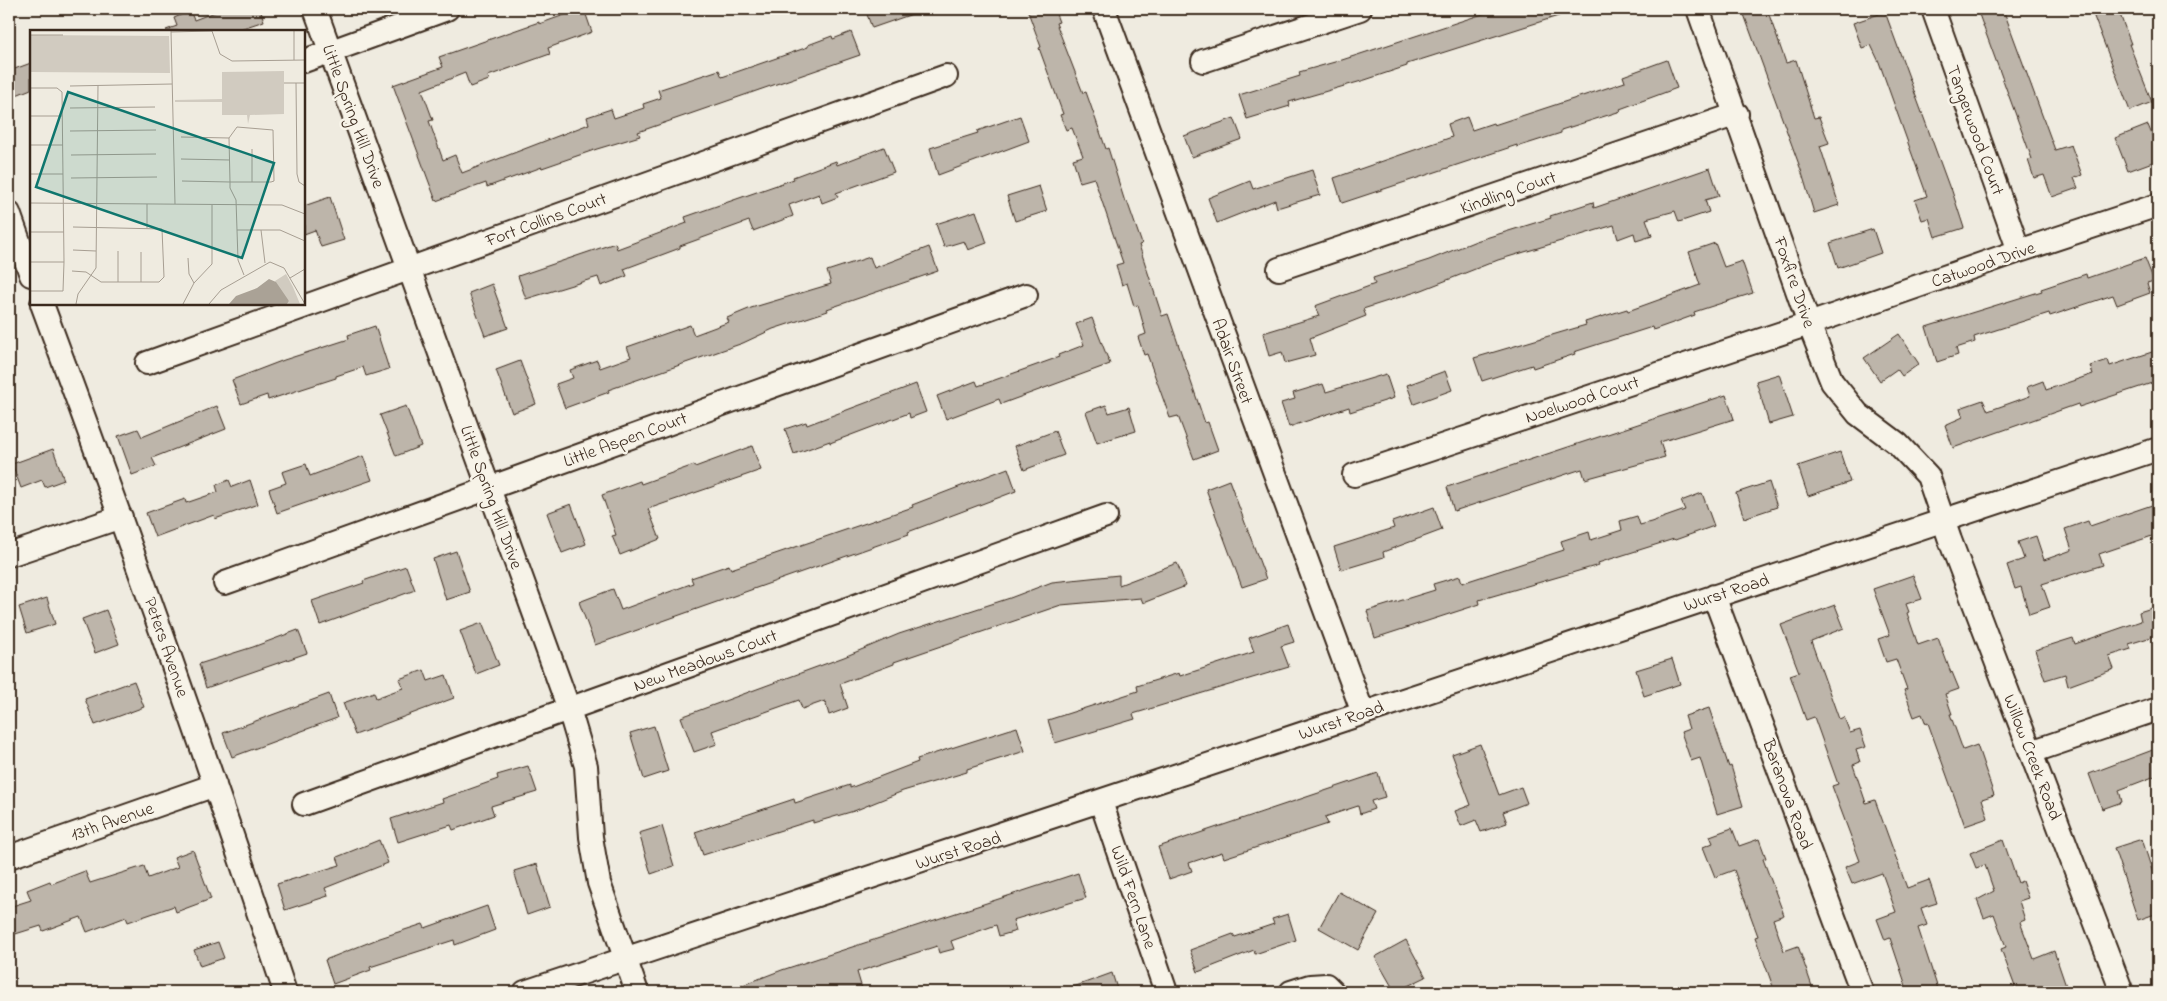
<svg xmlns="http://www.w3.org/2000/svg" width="2167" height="1001" font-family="'Indie Flower',sans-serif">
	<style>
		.building { fill: #bdb5aa; stroke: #3b2a1e }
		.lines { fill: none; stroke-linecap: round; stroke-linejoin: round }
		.minor-casing { stroke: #3b2a1e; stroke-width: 26 }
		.minor { stroke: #f7f3e8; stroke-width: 22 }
		.labels { text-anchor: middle; stroke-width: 5; stroke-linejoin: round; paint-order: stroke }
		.street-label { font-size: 18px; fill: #3b2a1e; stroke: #f7f3e8 }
		.inset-road { fill: none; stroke: #a79e92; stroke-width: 1 }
		.view { fill: #0f766e; fill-opacity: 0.15; stroke: #0f766e; stroke-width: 2.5 }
		.inset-edge { fill: none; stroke: #3b2a1e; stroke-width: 2.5 }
	</style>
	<rect width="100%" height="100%" fill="#efebe0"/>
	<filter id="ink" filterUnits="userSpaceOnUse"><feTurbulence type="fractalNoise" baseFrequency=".02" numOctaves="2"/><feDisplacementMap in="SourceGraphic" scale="10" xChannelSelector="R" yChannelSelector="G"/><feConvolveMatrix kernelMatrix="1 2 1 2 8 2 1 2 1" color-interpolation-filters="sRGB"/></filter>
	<g filter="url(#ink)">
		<path class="building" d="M223 9H260L264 21 234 31H167L166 30 177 26 174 18 190 11 194 20Z
			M581 9H584L592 32 548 48 550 54 488 76 489 80 470 87 465 73 422 90 433 120 429 121 443 160 455 155 462 173 589 124 587 117 611 109 614 118 644 108 643 104 661 98 658 90 719 70 722 77 808 47V45L832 36 833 39 851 32 860 55 638 132 640 136 597 149 542 168V167L487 187 486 183 436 201 393 85 443 67 439 57 539 22V24Z
			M865 9H921V11L872 28Z
			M1027 9H1054L1059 22 1056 23 1083 93 1086 92 1106 149 1108 148 1125 202 1127 201 1142 244 1139 245 1162 316 1168 314 1205 423 1208 422 1218 450 1194 459 1178 416 1170 418 1147 354 1144 355 1138 337 1146 334 1138 305 1134 306 1127 283 1122 285 1116 265 1123 263 1094 178 1080 182 1073 159 1083 156 1072 128 1066 130 1060 115 1063 114 1039 48 1041 47Z
			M1498 9H1570L1571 12 1407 64V66L1365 80 1289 102 1290 106 1247 119 1239 95 1300 76 1299 72 1342 60Z
			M1742 9H1767L1786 63 1796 60 1814 118 1819 117 1829 143 1820 146 1839 205 1814 213 1801 170Z
			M1977 9H2003L2055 150 2071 145 2082 175 2074 178 2078 188 2052 197 2044 175 2034 178 2028 160 2032 159Z
			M2091 9H2118L2131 44H2129L2152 102 2130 111Z
			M1885 12 1950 189 1951 188 1964 228 1935 237 1929 218 1922 220 1915 200 1927 196 1879 62 1871 45 1862 48 1853 23Z
			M1667 60 1677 88 1620 109 1621 111 1561 130V133L1517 147V145L1342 203 1334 178 1452 137 1448 124 1467 117 1472 130 1493 123 1494 125 1625 82 1623 76Z
			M31 63V89L9 98V71Z
			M1020 116 1029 141 938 175 930 148 978 133 977 131Z
			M1234 118 1242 139 1192 157 1184 136Z
			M2148 125 2153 137 2158 135V160L2128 171 2115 138Z
			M884 147 894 172 836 193 838 197 822 203 819 194 789 205 793 216 753 231 749 221 680 246V248L624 269 627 276 601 286 598 277 526 299 518 276 615 243 617 249 687 223 685 217 794 179 793 177 836 161 837 165Z
			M1710 168 1719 196 1705 200 1709 212 1679 222 1675 211 1646 219 1652 236 1636 241 1634 233 1618 239 1614 225 1498 260 1422 290 1363 309 1366 316 1310 338 1315 355 1285 363 1282 352 1269 356 1263 333 1319 316 1315 306 1375 284 1373 278 1429 260 1476 241 1551 218 1550 216 1593 202 1594 208Z
			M1312 170 1320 195 1277 208 1275 200 1217 223 1208 198 1250 181 1253 189Z
			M1039 186 1047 211 1015 221 1007 196Z
			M330 197 344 240 321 247 315 230 304 234V206Z
			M976 211 987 243 968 250 964 241 944 247 936 224Z
			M1873 229 1881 253 1838 268 1830 243Z
			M1715 243 1724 267 1742 261 1753 293 1694 312 1695 315 1653 330 1652 327 1574 352 1575 354 1533 368 1532 365 1482 381 1474 358 1586 325 1585 322 1627 309 1628 311 1700 285 1689 252Z
			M929 247 938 271 827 309 828 311 773 329 743 343 608 390 609 392 565 408 556 384 573 378 570 370 597 360 600 368 631 357 627 347 690 325 694 335 729 322 727 318 751 308 831 284 827 271 870 257 874 268Z
			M2145 258 2154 281 2147 283 2150 293 2117 305 2113 295 2050 316 2049 313 1974 337 1975 342 1956 348 1958 355 1937 362 1926 327 2042 291 2041 289 2086 274 2087 278Z
			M492 284 508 328 485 336 469 293Z
			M1092 318 1110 364 1001 404 999 399 946 419 937 396 976 381 978 386 1059 357 1058 355 1084 345 1076 324Z
			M375 326 389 369 366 376 363 367 336 376V378L268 400 267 395 241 404 232 380 284 360 349 339 348 335Z
			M1899 334 1919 364 1902 376 1897 369 1880 381 1864 358Z
			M2158 350V381L2079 407 2078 404 1953 448 1945 425 1963 417 1960 408 1983 400 1988 411 2030 396 2027 387 2043 381 2046 390 2093 374 2090 366 2108 360 2110 366Z
			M520 361 536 404 512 413 496 370Z
			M1445 371 1452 390 1414 404 1407 385Z
			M1386 374 1394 398 1350 412 1349 407 1289 427 1281 403 1295 399 1293 393 1323 384 1326 392Z
			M1779 374 1793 417 1769 424 1756 381Z
			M916 384 926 412 910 418 909 413 830 443V441L794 454 785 429 806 422 807 425Z
			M1726 395 1734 419 1660 442 1665 457 1585 479 1582 469 1454 511 1447 487Z
			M1106 405 1109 413 1129 407 1136 431 1097 443 1086 412Z
			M217 406 226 429 152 458 156 466 132 475 118 436 138 429 142 437Z
			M406 406 421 446 396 456 380 415Z
			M1055 431 1064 455 1024 470 1015 446Z
			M752 446 761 470 648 509 660 539 620 555 612 536 616 535 602 495 640 481 641 484 694 465 695 467Z
			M53 449 64 480 45 487 42 480 21 488 12 464Z
			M1840 452 1850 482 1808 496 1798 466Z
			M363 456 372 480 277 513 269 489 286 483 282 472 306 464 310 476Z
			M1008 468 1016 491 908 532 909 534 595 645 579 602 613 589 621 610 693 583 691 578 729 565 731 569 913 507 912 505Z
			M229 480 232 487 250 480 258 504 215 519 214 515 155 537 146 513 185 499 186 503 218 492 216 485Z
			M1229 480 1266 579 1242 587 1206 489Z
			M1769 482 1777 507 1744 518 1736 493Z
			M1702 493 1714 526 1675 540 1674 539 1598 563 1599 565 1479 600 1480 604 1375 638 1367 611 1435 590 1433 584 1460 576 1462 583 1564 550 1561 541 1589 532 1591 540 1622 530 1620 521 1637 516 1640 525 1651 522 1685 510 1681 501Z
			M2158 503V534L2099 554 2103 565 2042 584 2050 607 2029 614 2021 587 2015 589 2007 565 2024 559 2018 542 2036 536 2044 560 2072 550 2065 529 2088 521 2090 526Z
			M571 504 586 544 562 553 547 513Z
			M1434 507 1442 530 1383 552 1384 557 1341 570 1334 547 1394 528 1392 522Z
			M456 551 470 592 446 600 433 559Z
			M1177 563 1186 586 1143 603 1141 598 1061 605 894 662V664L840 684 848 708 829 715 825 701 802 709 799 700 712 731 717 744 694 752 681 717 844 657 899 634 1010 598 1052 582 1119 575V585Z
			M406 566 415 590 320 625 312 601 364 583 363 581Z
			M1913 575 1922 599 1906 604 1909 612 1907 613 1918 645 1938 638 1951 673 1952 672 1959 689 1945 694 1952 714H1950L1963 750 1977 745 1994 795 1982 799 1988 818 1965 826 1928 723 1926 724 1922 714 1914 717 1904 690 1907 689 1896 659 1886 662 1878 639 1890 635 1873 589Z
			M47 598 55 624 27 633 19 607Z
			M1835 605 1844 628 1811 641 1839 719 1844 717 1850 733 1860 730 1866 747 1856 750 1860 762 1853 765 1866 803 1875 800 1907 888 1929 880 1937 903 1921 908 1927 925 1918 928 1939 992H1908L1890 938 1885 940 1877 919 1896 912 1882 873 1852 884 1845 867 1860 861 1832 786 1838 784 1814 717 1806 720 1790 675 1799 672 1781 625Z
			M2158 606V635L2129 644 2131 649 2109 656 2114 669 2068 686 2065 674 2045 680 2035 650 2073 638 2075 644 2141 621 2139 612Z
			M106 610 119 644 95 653 82 619Z
			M482 623 499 665 476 674 460 631Z
			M1288 624 1294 642 1281 646 1289 667 1133 714 1135 719 1055 743 1048 720 1138 691 1137 686 1179 673 1180 676 1254 652 1249 638Z
			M298 630 307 653 206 688 199 664 253 647Z
			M1672 659 1680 684 1644 696 1636 670Z
			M424 670 428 681 446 675 454 698 355 735 343 703 374 692 376 698 403 688 399 679Z
			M134 681 144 707 95 725 85 699Z
			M329 694 337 718 232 757 223 733Z
			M1709 708 1729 767 1731 766 1743 806 1717 814 1700 758 1691 761 1681 732 1689 729 1685 716Z
			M654 726 668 771 644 779 630 733Z
			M1017 727 1025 751 967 769V772L903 791 854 811 813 823V820L703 855 695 832 794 799 795 803 850 785V788L918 762 917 759Z
			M1480 744 1499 795 1521 787 1527 803 1503 812 1507 823 1481 832 1476 820 1461 826 1455 811 1471 805 1452 754Z
			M2158 748V775L2119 790 2122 802 2102 809 2089 774Z
			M528 766 537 792 491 806 494 815 453 830 451 825 398 842 391 819 443 802 442 799 498 779 497 775Z
			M1378 773 1385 797 1371 801 1374 809 1360 814 1358 806 1325 817 1328 824 1224 858 1222 852 1189 863 1192 871 1169 879 1158 847Z
			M662 826 674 866 651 874 639 833Z
			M1732 828 1739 846 1759 839 1766 858 1763 859 1784 915 1773 919 1784 951 1798 946 1814 992H1775L1755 937 1758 936 1734 870 1715 877 1703 847 1713 843 1710 836Z
			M2142 839 2158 889V913L2138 920 2114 848Z
			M379 840 388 863 325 888 328 896 285 910 277 884 340 865 337 857Z
			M2003 840 2018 883 2022 881 2028 898 2019 901 2025 920 2020 922 2034 959 2054 951 2068 992H2017L2001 949 2006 947 1994 914 1984 918 1977 900 1994 891 1985 865 1976 868 1970 853Z
			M193 850 211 899 176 912 174 906 128 922 126 917 87 932 81 917 43 931 41 926 9 936V907L31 900 27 890 50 881 51 884 85 871 90 883 144 866 148 878 178 867 174 857Z
			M537 864 550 907 527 915 514 871Z
			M1078 873 1086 898 1013 920 1016 931 999 936 996 925 951 941 954 949 939 953 937 946 857 972 863 992H727V991L782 970Z
			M1339 892 1378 914 1358 950 1319 928Z
			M487 906 495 930 455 945 454 940 370 967 371 970 333 984 325 960 380 938 423 924 425 928Z
			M1288 914 1296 940 1255 954 1254 950 1198 972 1190 950 1233 934 1235 937 1274 924 1272 919Z
			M1406 940 1426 977 1395 992 1375 957Z
			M218 942 224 958 200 966 194 950Z
			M1112 973 1118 992H1065V990Z"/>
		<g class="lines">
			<g class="minor-casing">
				<path id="minor" d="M315 9 569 709 586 766 591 837 599 883 637 992
					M1104 9 1363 713
					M1698 9 1809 324 1832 382 1858 414 1898 444 1928 476 1950 540 2122 992
					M1933 9 2019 251
					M304 61 447 9
					M1203 61 1360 9
					M9 213 31 275
					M1279 269 1737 114
					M42 304C127 532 208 761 285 992
					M147 363 946 76
					M1354 475 1809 324 2019 251 2158 205
					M9 555 121 517
					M225 583 1026 295
					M1714 596 1862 992
					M2031 752 2158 709
					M1101 802 1166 992
					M304 804 1106 516
					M9 857 215 785
					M525 992 2158 449
					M1291 992 1310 986 1326 985 1333 992"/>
			</g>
			<use href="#minor" class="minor"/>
		</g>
	</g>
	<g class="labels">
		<g class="street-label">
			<text transform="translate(354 116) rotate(70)" y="6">Little Spring Hill Drive</text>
			<text transform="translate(1976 130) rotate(70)" y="6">Tangerwood Court</text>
			<text transform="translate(1508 192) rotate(-19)" y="6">Kindling Court</text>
			<text transform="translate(546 219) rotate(-20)" y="6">Fort Collins Court</text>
			<text transform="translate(1983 264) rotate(-19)" y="6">Catwood Drive</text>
			<text transform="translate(1795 282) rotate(71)" y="6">Foxfire Drive</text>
			<text transform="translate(1233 361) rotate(70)" y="6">Adair Street</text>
			<text transform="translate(1582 399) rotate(-18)" y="6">Noelwood Court</text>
			<text transform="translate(625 439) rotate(-20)" y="6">Little Aspen Court</text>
			<text transform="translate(492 497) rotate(70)" y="6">Little Spring Hill Drive</text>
			<text transform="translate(1726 592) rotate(-18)" y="6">Wurst Road</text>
			<text transform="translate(167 647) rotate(71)" y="6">Peters Avenue</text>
			<text transform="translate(705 660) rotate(-20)" y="6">New Meadows Court</text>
			<text transform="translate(1341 720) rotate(-19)" y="6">Wurst Road</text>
			<text transform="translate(2033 757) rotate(69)" y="6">Willow Creek Road</text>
			<text transform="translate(1788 794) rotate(70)" y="6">Baranova Road</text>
			<text transform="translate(112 821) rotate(-19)" y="6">13th Avenue</text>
			<text transform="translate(958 850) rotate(-18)" y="6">Wurst Road</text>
			<text transform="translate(1134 897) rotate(71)" y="6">Wild Fern Lane</text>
		</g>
	</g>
	<g transform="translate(30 30)">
		<rect width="275" height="275" fill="#efebe0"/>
		<path d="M0 5 139 6 140 43 0 42ZM254 41V84L220 85 218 94 217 85H192V72H145V70L192 69V42ZM256 244 263 257 270 274H257L259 271 247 258 245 251Z" fill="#d1cbc0"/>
		<path d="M239 249 246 252 259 271 257 274H199L206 266 227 258Z" fill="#aaa296"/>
		<path class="inset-road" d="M141 1 145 174M264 1V30M141 2 182 1 190 24 202 31 275 30M0 5H33M254 53H275M266 53 267 144 269 152 275 156M40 56 142 54M0 58H27L32 62 34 232 33 261H0M40 78 125 77M0 86H32M40 101 126 100M151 107 199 108M0 115H33M222 119V152M41 125 126 124M151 129 200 130M0 144H33M41 148 127 147M152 151 200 152H241L244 151 243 100 207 97 199 108 200 152V158L206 170 208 230 214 245M0 173 252 175 275 184M117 174V198M207 200H250L275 211M231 200 235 233M0 202H34M43 220 66 221M88 221V252M111 222V252M158 228 159 244 164 253M0 232H34M42 241 56 242 71 252H129L134 247 132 199 43 197M260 248 275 239M46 274 48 264 66 238 68 55M153 274 164 253 182 234V175M179 274 191 260 240 232 254 238 275 274"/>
		<path class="view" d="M38 62 244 133 212 228 6 157Z"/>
		<rect width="275" height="275" class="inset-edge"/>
	</g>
	<rect width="2167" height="1001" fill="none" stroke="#f7f3e8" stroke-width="30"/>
	<rect x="15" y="15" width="2137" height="971" fill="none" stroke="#3b2a1e" stroke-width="2" filter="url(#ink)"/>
</svg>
